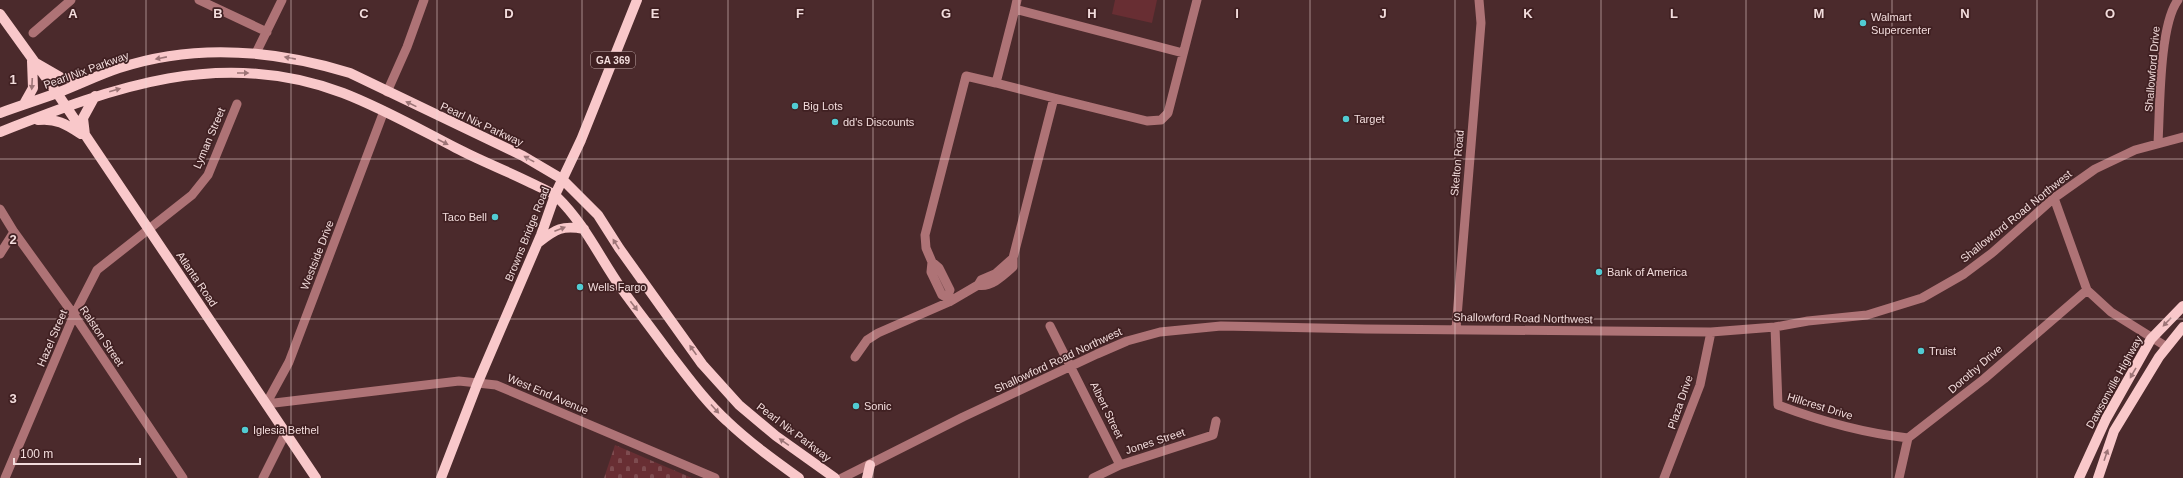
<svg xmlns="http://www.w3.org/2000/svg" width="2183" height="478" font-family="Helvetica,sans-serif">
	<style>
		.cemetery { fill: url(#cemetery-stones) }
		.park { fill: #682e33 }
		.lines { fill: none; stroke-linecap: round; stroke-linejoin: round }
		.minor { stroke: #ae7376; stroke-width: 9 }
		.major { stroke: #f9c8ca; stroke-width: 10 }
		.oneway { fill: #9c7476 }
		.grid { fill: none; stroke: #f2dcdc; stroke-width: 1; stroke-opacity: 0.55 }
		.poi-dot { fill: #51ccd3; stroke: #402022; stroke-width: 1.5 }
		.labels { text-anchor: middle; stroke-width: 3.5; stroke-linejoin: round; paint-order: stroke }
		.shield { fill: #402022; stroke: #bda4a4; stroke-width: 1 }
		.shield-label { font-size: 10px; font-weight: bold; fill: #f2dcdc }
		.poi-label { font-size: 11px; fill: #f2dcdc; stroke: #402022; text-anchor: start }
		.street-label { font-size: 11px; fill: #f2dcdc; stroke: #402022 }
		.grid-label { font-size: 13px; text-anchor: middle; font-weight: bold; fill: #f2dcdc; stroke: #402022; stroke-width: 3.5; stroke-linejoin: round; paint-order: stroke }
	</style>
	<defs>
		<pattern id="cemetery-stones" width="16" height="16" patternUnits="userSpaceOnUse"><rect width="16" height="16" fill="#682e33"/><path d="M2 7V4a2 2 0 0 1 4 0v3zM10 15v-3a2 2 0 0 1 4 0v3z" fill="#7e4c50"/></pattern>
	</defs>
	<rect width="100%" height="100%" fill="#4b2a2c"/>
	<path class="cemetery" d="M615 445 692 478H604Z"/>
	<path class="park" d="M1115 0H1157L1152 23 1112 14Z"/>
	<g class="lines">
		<path class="minor" d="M199 0 267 32
			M1017 0 1015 9 1183 53
			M33 33 71 0
			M256 53 282 0
			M996 83 1054 98
			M387 92 407 47 424 0
			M2158 143C2160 109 2159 25 2178 0
			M2054 198 2087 290 2111 312 2167 347
			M0 209 14 232 74 315 183 478
			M0 254 14 232
			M932 262 939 268 950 290 947 298
			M978 285 981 280 995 274 1013 258
			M949 302 947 298 942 295 931 272 932 262 926 248 925 235 966 76 996 83 1015 9
			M1050 326 1120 465
			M1775 327 1778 405C1820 421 1863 433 1908 438
			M1456 329 1481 23 1479 0
			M855 357 867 340 878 333 949 302 978 285C991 288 1004 275 1013 267V258L1054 98 1147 121 1161 120 1168 113 1197 0
			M266 404 459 381 496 385 715 478
			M266 404 289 362 384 111
			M5 478 74 315 97 270 192 195 208 175 237 104
			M263 478 286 432
			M842 478 963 417 1097 354 1127 341 1160 332 1221 326 1366 329 1711 332 1775 327 1808 321 1867 315 1922 298 1964 274 1992 253 2054 198 2095 169 2135 150 2183 137
			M1093 478 1120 465 1213 435 1216 421
			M1664 478 1700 385 1711 332
			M1899 478 1908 438 1984 379 2087 290"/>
		<path class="major" d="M0 14 57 93 316 478
			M36 63 62 78 88 79
			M24 104 33 88 32 61
			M0 113C19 106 38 100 57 93 78 85 98 75 119 68 195 43 275 50 350 73L523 156 562 179 598 215 619 248 702 364 739 405 776 436 835 478
			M38 120C56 118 66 124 81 134
			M0 132C114 87 221 47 343 93 382 108 419 129 456 148 481 161 507 171 531 183 539 187 550 191 557 197 584 223 600 258 621 288 637 310 654 332 670 354 688 377 705 401 727 421 749 442 774 460 799 478
			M85 135 83 118 95 96
			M539 242C556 229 562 225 584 229
			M441 478 478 382 541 235 555 195 581 140 637 0
			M867 478 870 465
			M2079 478 2106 419 2151 339 2183 306
			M2098 478 2114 431 2159 357 2183 327"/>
	</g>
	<defs><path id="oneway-solid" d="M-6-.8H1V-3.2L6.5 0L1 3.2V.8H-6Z"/></defs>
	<g class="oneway">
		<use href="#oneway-solid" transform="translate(161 58) rotate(169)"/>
		<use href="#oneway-solid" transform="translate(290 58) rotate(-169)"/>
		<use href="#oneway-solid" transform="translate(243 73)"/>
		<use href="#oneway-solid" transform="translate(32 84) rotate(93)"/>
		<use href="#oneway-solid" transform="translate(115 90) rotate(-16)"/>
		<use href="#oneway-solid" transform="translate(411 104) rotate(-154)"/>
		<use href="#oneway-solid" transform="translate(443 142) rotate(27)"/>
		<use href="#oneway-solid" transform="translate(529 159) rotate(-151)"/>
		<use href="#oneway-solid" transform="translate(560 229) rotate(-21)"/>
		<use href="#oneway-solid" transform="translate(616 244) rotate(-122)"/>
		<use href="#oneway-solid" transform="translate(634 306) rotate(53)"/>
		<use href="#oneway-solid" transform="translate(2167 322) rotate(134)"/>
		<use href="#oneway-solid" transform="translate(693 350) rotate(-125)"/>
		<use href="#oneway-solid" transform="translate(2133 373) rotate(120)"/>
		<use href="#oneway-solid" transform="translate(715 409) rotate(48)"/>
		<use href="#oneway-solid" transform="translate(784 442) rotate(-145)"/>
		<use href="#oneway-solid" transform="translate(2106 455) rotate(-71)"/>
	</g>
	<path class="grid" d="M146 0V478M291 0V478M437 0V478M582 0V478M728 0V478M873 0V478M1019 0V478M1164 0V478M1310 0V478M1455 0V478M1601 0V478M1746 0V478M1892 0V478M2037 0V478M0 159H2183M0 319H2183"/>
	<g class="poi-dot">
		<circle cx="1863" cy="23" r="4"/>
		<circle cx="795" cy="106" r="4"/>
		<circle cx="1346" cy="119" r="4"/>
		<circle cx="835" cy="122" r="4"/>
		<circle cx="495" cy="217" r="4"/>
		<circle cx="1599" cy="272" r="4"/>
		<circle cx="580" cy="287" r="4"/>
		<circle cx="1921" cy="351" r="4"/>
		<circle cx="856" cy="406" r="4"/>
		<circle cx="245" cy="430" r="4"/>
	</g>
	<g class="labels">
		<rect class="shield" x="591" y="52" width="44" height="16" rx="3"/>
		<g class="shield-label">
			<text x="613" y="64">GA 369</text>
		</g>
		<g class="poi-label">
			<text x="1871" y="21">Walmart<tspan x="1871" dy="13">Supercenter</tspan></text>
			<text x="803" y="110">Big Lots</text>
			<text x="1354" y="123">Target</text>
			<text x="843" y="126">dd's Discounts</text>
			<text x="487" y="221" text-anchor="end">Taco Bell</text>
			<text x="1607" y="276">Bank of America</text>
			<text x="588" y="291">Wells Fargo</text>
			<text x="1929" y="355">Truist</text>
			<text x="864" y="410">Sonic</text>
			<text x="253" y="434">Iglesia Bethel</text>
		</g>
		<g class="street-label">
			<text transform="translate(2152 69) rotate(-85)" y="4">Shallowford Drive</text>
			<text transform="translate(86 70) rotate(-20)" y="4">Pearl Nix Parkway</text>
			<text transform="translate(482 124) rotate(25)" y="4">Pearl Nix Parkway</text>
			<text transform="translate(209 138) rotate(-67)" y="4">Lyman Street</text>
			<text transform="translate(1457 163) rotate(-85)" y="4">Skelton Road</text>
			<text transform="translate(2016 216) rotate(-39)" y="4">Shallowford Road Northwest</text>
			<text transform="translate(527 234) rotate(-68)" y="4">Browns Bridge Road</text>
			<text transform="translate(317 255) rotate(-69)" y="4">Westside Drive</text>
			<text transform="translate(197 279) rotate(56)" y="4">Atlanta Road</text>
			<text transform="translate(1523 318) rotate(1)" y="4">Shallowford Road Northwest</text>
			<text transform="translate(102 336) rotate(56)" y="4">Ralston Street</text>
			<text transform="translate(52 338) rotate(-67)" y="4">Hazel Street</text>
			<text transform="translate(1058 360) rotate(-25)" y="4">Shallowford Road Northwest</text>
			<text transform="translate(1975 369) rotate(-41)" y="4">Dorothy Drive</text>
			<text transform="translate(2114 382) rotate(-61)" y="4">Dawsonville Highway</text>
			<text transform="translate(548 394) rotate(23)" y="4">West End Avenue</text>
			<text transform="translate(1680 402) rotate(-71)" y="4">Plaza Drive</text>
			<text transform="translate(1820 406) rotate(17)" y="4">Hillcrest Drive</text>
			<text transform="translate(1107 410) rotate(64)" y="4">Albert Street</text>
			<text transform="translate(794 432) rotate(37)" y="4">Pearl Nix Parkway</text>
			<text transform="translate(1155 441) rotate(-18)" y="4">Jones Street</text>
		</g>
	</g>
	<g class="grid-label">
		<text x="73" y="18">A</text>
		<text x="218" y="18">B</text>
		<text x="364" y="18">C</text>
		<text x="509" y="18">D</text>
		<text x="655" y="18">E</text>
		<text x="800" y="18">F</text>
		<text x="946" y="18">G</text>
		<text x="1092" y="18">H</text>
		<text x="1237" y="18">I</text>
		<text x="1383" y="18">J</text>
		<text x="1528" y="18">K</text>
		<text x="1674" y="18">L</text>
		<text x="1819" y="18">M</text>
		<text x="1965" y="18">N</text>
		<text x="2110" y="18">O</text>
		<text x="13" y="84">1</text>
		<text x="13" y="244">2</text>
		<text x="13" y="403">3</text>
	</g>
	<path d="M14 458v6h126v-6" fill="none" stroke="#f2dcdc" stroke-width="2"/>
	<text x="20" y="458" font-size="12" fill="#f2dcdc" stroke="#402022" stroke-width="3" paint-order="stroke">100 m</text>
</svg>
